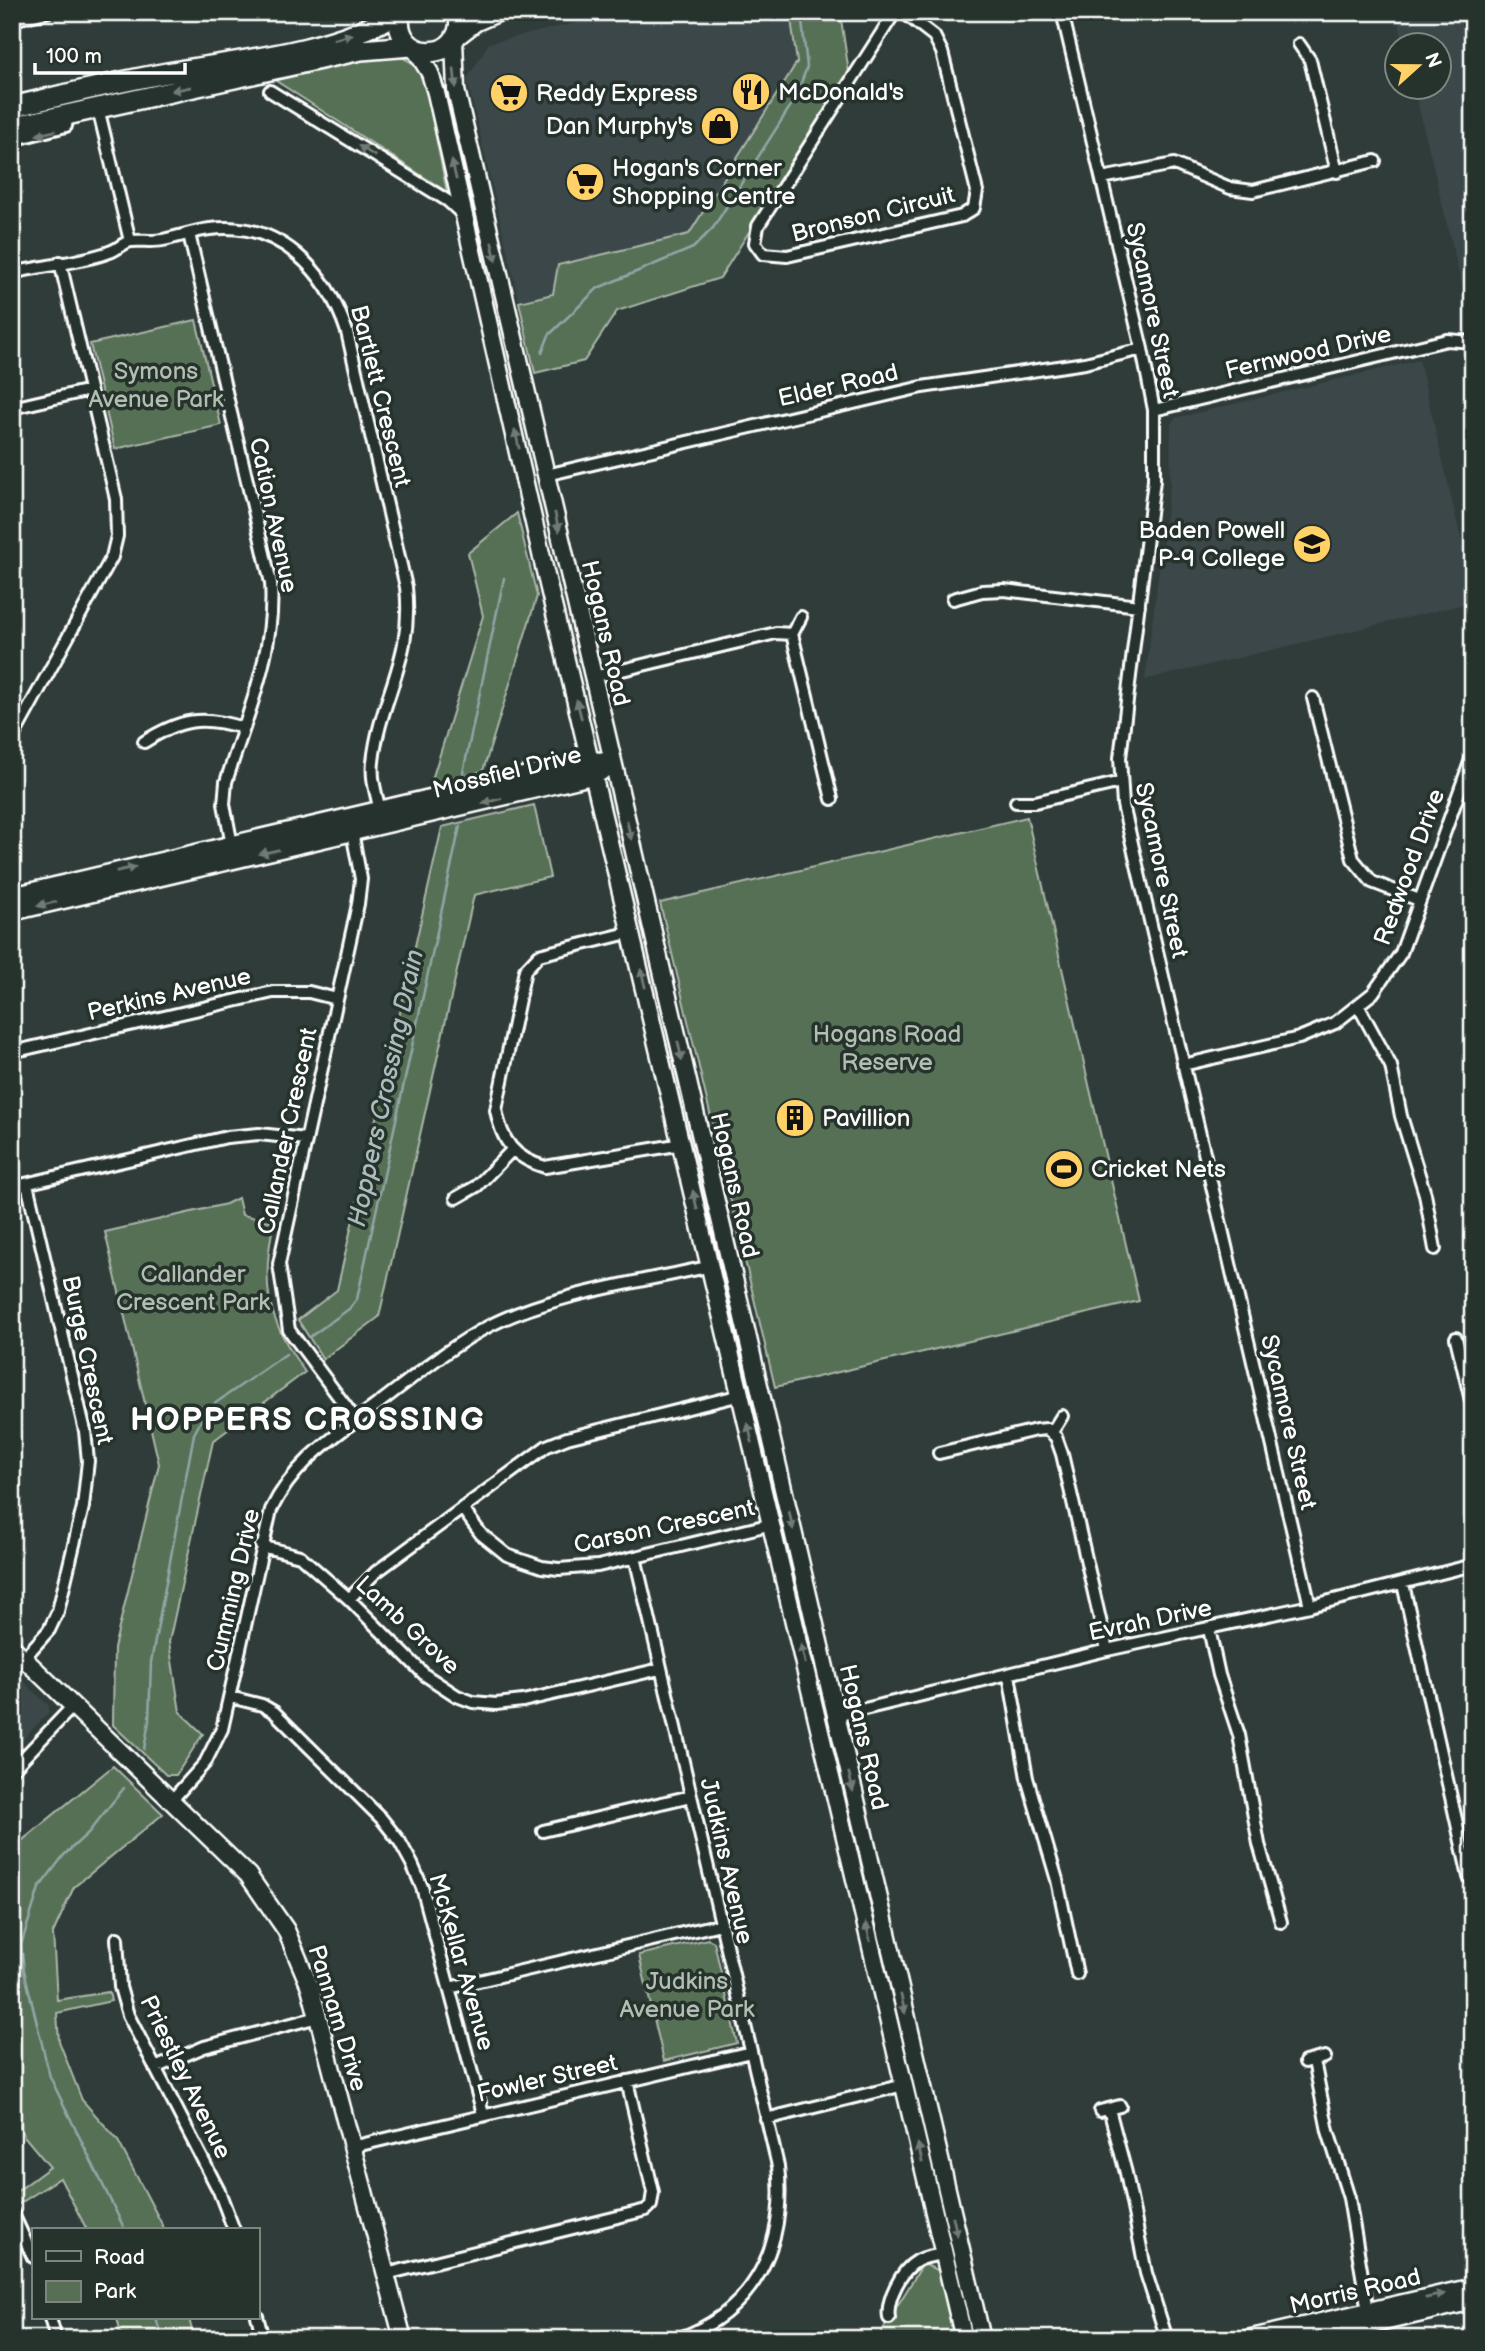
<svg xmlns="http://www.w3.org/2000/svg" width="1485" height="2351" font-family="'Balsamiq Sans',sans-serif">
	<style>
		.built { fill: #3a474a }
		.green { fill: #576f54; stroke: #abb7aa; stroke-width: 2 }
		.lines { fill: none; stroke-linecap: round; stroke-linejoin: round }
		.stream { stroke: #91a6a7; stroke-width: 2.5 }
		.street-casing { stroke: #fff; stroke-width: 16 }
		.secondary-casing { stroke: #fff; stroke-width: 21 }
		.highway-casing { stroke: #fff; stroke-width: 24 }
		.street { stroke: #26332d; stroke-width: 10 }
		.secondary { stroke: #26332d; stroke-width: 16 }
		.highway { stroke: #26332d; stroke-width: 19 }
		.oneway { fill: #727a76 }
		.labels { text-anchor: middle; stroke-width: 7; stroke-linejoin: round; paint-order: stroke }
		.poi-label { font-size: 24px; fill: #fff; stroke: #26332d; text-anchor: start }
		.street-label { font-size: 24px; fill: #fff; stroke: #26332d }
		.park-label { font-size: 24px; fill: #b3beb2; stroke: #26332d }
		.water-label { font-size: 26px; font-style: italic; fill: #acbcbd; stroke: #26332d }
		.district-label { font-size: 32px; font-weight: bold; letter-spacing: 2px; fill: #fff; stroke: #26332d }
	</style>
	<rect width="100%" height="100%" fill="#2f3c3a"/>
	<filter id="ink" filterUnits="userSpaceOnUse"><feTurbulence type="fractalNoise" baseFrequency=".0143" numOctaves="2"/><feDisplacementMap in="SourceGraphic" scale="14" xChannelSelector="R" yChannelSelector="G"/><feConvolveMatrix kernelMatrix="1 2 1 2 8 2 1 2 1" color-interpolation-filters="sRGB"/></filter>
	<g filter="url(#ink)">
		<path class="built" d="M623 12H790L797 62 689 234 558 265 553 294 519 302 467 79 489 43Z
			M1396 12H1473V331L1414 88H1440V46L1404 45Z
			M1419 360 1473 590V602L1145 680 1170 483 1171 424 1175 418Z
			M12 1670 49 1706V1712L12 1751Z"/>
		<path class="green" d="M790 12H840L849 73 720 278 617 311 584 361 535 373 519 302 553 294 558 265 689 234 797 62Z
			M389 50 422 68 447 192 270 77Z
			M196 320 221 425 115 449 90 344Z
			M517 513 537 596 483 771 431 783 483 616 468 553Z
			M534 805 550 877 474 895 379 1317 323 1359 298 1320 337 1290 442 827Z
			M1027 817 1139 1301 775 1387 660 903Z
			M238 1198 242 1215 274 1222C260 1285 267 1320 305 1372L213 1441 169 1642 180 1712 203 1734 176 1775H166L113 1725 114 1648 159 1464 105 1232 226 1204Z
			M113 1766 163 1814 74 1887 53 1933 57 2000 109 1992 111 2001 57 2013 59 2041 82 2100 117 2139 165 2230H87L60 2178 19 2204 12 2195 50 2167 24 2136 12 2108V1856L18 1844Z
			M708 1939 714 1942 737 2043 664 2061 639 1955Z
			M923 2264 940 2271 956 2339H877Z
			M117 2318H189L194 2339H122Z"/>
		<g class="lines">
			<path class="stream" d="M542 353 549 335 598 288 693 248 713 228 795 99 807 67 801 12
				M463 773 504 578
				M311 1336 349 1309 357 1299 460 826
				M144 1749 149 1721 151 1662 194 1434 207 1409 286 1354
				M124 1788 88 1833 64 1855 39 1888 21 1945 24 1970 50 2077 125 2230
				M156 2318 162 2339"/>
			<g class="street-casing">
				<path id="street" d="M895 12 758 226 755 243 763 254 787 256 962 216 974 208 977 191 942 52 934 36 903 12
					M1062 12 1142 349 1154 410V480L1120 758 1123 805 1310 1606
					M12 20 47 12
					M1299 44 1310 60 1337 172
					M270 91 448 201 462 214
					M98 108 130 241
					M12 140 66 126 68 114
					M1102 178 1174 164 1230 188 1253 191 1375 161
					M189 234 271 583C276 651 246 718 226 782L224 804 232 845
					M12 273C41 266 85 262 112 251 119 248 123 243 131 241 141 240 152 242 163 240 178 237 194 231 210 229 279 220 327 271 347 332L406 587C414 660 380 696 373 762 371 778 376 794 380 810
					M12 408 90 390
					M1154 410 1447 340 1473 342
					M546 475 922 387 1085 363 1142 349
					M953 599 982 591 1004 590 1139 606
					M792 634 801 617
					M593 677 776 633 792 634 832 799
					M1313 698 1353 859 1372 882 1419 900
					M12 739 112 557 117 536 116 499 60 262
					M144 742C180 719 202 715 243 728
					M1016 802H1035L1121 782
					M352 832 361 879 358 904 279 1264 289 1330 356 1420
					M632 932 539 955 525 970 496 1110C502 1142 514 1158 545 1167L682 1144
					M1359 1007 1391 1066 1401 1116 1425 1194 1435 1249
					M12 1052 273 992H309L337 999
					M1183 1065 1299 1038 1335 1023 1373 993 1401 953 1473 754
					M12 1187 227 1137 259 1134 306 1139
					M456 1198 477 1186 511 1151
					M1456 1338 1473 1409
					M1052 1432 1062 1416
					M939 1453 1036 1430 1047 1429 1056 1437 1062 1454 1107 1650
					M462 1508 481 1534 507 1555 542 1567 559 1569 598 1566 772 1524
					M261 1546 300 1556 349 1599 425 1675 457 1696 473 1702 496 1704 523 1701 660 1669
					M635 1557 778 2166C787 2244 755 2312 677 2339
					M1403 1584 1469 1877
					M349 1599 376 1572 547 1446 567 1438 741 1395
					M1209 1629 1219 1675 1239 1735 1259 1844 1281 1922
					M24 1658 49 1630 58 1611 83 1507 88 1461 85 1431 27 1184
					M1009 1675 1027 1778 1057 1880 1077 1974
					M230 1697 262 1705 274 1712 381 1818 400 1842 412 1864 422 1887 483 2114
					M836 1716 1107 1650 1310 1606 1473 1565
					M12 1770 73 1706
					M171 1801 205 1763 222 1729 271 1510C293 1464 331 1439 371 1409 409 1381 447 1348 489 1326 551 1294 642 1282 711 1266
					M543 1831 691 1796
					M117 1938 120 1987 128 2015 219 2191 234 2230
					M449 1988 721 1924
					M1314 2061 1328 2131 1349 2198 1368 2311
					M1305 2062 1325 2057
					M155 2068 204 2047 318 2017
					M1109 2109 1126 2173 1146 2273 1167 2339
					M1100 2111 1120 2106
					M766 2119 904 2085
					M352 2147 751 2052
					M12 2212 33 2257
					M386 2274 646 2210 651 2205 653 2192 627 2081
					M257 2316 263 2339
					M50 2318 56 2339
					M889 2318C886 2300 901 2270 917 2261 925 2256 935 2256 944 2254"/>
			</g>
			<g class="secondary-casing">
				<path id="secondary" d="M454 40 456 90 982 2339
					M415 49 430 73 436 93 547 580 964 2339
					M12 896 592 760 600 761
					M12 912 596 775 602 771
					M12 1647 248 1875 286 1930 310 1987 403 2339
					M1247 2339 1473 2287
					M1311 2339 1473 2301"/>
			</g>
			<g class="highway-casing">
				<path id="highway" d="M400 12C391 65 468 65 459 12
					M457 35 475 21 496 12
					M12 107C68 94 123 80 179 71 254 59 333 50 399 13
					M12 127 361 50 411 46"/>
			</g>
			<use href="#street" class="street"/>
			<use href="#secondary" class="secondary"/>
			<use href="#highway" class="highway"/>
		</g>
		<defs><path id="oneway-solid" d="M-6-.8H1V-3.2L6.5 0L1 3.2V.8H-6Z" transform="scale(1.75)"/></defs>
		<g class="oneway">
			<use href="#oneway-solid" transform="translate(343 37) rotate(-15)"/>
			<use href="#oneway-solid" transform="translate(455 78) rotate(84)"/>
			<use href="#oneway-solid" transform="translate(181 89) rotate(168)"/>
			<use href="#oneway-solid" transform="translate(46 133) rotate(167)"/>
			<use href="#oneway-solid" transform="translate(367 151) rotate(-148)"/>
			<use href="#oneway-solid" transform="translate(454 170) rotate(-103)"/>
			<use href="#oneway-solid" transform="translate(494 252) rotate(77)"/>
			<use href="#oneway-solid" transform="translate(517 439) rotate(-103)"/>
			<use href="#oneway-solid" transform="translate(557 522) rotate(77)"/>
			<use href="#oneway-solid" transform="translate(579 709) rotate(-104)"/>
			<use href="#oneway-solid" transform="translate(492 801) rotate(166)"/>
			<use href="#oneway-solid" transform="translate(629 830) rotate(77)"/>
			<use href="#oneway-solid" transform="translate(269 852) rotate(167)"/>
			<use href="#oneway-solid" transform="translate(126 869) rotate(-13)"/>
			<use href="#oneway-solid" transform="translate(47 904) rotate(167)"/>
			<use href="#oneway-solid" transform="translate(643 978) rotate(-103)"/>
			<use href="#oneway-solid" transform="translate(680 1051) rotate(77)"/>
			<use href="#oneway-solid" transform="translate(695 1200) rotate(-103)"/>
			<use href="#oneway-solid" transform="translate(750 1433) rotate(-103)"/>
			<use href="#oneway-solid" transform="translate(791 1520) rotate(77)"/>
			<use href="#oneway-solid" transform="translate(803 1654) rotate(-103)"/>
			<use href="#oneway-solid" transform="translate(851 1782) rotate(77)"/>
			<use href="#oneway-solid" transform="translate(868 1932) rotate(-103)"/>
			<use href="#oneway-solid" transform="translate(903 2004) rotate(77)"/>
			<use href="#oneway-solid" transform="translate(920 2153) rotate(-103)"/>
			<use href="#oneway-solid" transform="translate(955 2226) rotate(77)"/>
			<use href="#oneway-solid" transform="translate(1435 2296) rotate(-13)"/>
		</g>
	</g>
	<defs>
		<g id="restaurant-disc" transform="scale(2.0125)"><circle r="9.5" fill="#ffd166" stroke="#26332d"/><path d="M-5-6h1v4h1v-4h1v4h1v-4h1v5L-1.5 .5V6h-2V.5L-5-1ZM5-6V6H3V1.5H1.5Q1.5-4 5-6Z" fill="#111"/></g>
		<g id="supermarket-disc" transform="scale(2.0125)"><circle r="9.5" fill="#ffd166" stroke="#26332d"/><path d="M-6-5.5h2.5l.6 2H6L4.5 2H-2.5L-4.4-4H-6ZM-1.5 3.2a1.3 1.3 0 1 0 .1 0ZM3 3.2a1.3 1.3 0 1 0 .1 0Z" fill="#111"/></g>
		<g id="shop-disc" transform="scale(2.0125)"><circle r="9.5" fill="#ffd166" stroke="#26332d"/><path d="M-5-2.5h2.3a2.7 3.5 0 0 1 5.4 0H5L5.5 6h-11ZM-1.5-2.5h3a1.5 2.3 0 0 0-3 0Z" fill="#111"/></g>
		<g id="school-disc" transform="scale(2.0125)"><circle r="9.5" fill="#ffd166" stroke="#26332d"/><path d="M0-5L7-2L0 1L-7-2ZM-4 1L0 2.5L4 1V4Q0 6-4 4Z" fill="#111"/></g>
		<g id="building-disc" transform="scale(2.0125)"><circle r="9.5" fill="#ffd166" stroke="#26332d"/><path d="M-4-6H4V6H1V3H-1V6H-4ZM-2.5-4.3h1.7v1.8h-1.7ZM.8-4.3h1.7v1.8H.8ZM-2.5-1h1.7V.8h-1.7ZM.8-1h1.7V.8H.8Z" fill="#111"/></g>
		<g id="stadium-disc" transform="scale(2.0125)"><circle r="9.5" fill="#ffd166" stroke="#26332d"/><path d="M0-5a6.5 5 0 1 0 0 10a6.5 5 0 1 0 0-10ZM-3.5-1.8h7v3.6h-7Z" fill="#111"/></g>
	</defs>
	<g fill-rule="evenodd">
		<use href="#restaurant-disc" x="751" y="92"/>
		<use href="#supermarket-disc" x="509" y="93"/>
		<use href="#shop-disc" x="720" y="126"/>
		<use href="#supermarket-disc" x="585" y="182"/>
		<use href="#school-disc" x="1312" y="544"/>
		<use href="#building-disc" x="795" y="1118"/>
		<use href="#stadium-disc" x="1064" y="1169"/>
	</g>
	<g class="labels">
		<g class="poi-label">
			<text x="778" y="100">McDonald's</text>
			<text x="536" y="101">Reddy Express</text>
			<text x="693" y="134" text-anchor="end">Dan Murphy's</text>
			<text x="612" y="176">Hogan's Corner<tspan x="612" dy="28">Shopping Centre</tspan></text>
			<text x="1285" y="538" text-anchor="end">Baden Powell<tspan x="1285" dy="28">P-9 College</tspan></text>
			<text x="822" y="1126">Pavillion</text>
			<text x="1091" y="1177">Cricket Nets</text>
		</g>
		<g class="street-label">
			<text transform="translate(873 214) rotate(-14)" y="8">Bronson Circuit</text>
			<text transform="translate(1153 310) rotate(78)" y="8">Sycamore Street</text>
			<text transform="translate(1308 352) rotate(-13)" y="8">Fernwood Drive</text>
			<text transform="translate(838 385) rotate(-13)" y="8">Elder Road</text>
			<text transform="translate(381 396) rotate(76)" y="8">Bartlett Crescent</text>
			<text transform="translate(274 515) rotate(78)" y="8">Cation Avenue</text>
			<text transform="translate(606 633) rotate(77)" y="8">Hogans Road</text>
			<text transform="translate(507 772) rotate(-14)" y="8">Mossfiel Drive</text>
			<text transform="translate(1409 867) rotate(-70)" y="8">Redwood Drive</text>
			<text transform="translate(1162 870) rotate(78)" y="8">Sycamore Street</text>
			<text transform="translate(169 994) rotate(-13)" y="8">Perkins Avenue</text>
			<text transform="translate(287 1131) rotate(-78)" y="8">Callander Crescent</text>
			<text transform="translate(735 1185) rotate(77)" y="8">Hogans Road</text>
			<text transform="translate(88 1360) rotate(78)" y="8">Burge Crescent</text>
			<text transform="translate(1289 1422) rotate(77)" y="8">Sycamore Street</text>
			<text transform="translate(664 1526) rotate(-12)" y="8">Carson Crescent</text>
			<text transform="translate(233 1590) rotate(-77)" y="8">Cumming Drive</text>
			<text transform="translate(1150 1620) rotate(-12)" y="8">Evrah Drive</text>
			<text transform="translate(408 1625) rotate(43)" y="8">Lamb Grove</text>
			<text transform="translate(864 1737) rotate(77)" y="8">Hogans Road</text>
			<text transform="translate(727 1861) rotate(77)" y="8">Judkins Avenue</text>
			<text transform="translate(462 1962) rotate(74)" y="8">McKellar Avenue</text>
			<text transform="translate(338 2018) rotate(73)" y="8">Pannam Drive</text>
			<text transform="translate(186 2077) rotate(64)" y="8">Priestley Avenue</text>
			<text transform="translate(547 2078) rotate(-13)" y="8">Fowler Street</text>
			<text transform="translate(1355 2291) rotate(-13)" y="8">Morris Road</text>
		</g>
		<g class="park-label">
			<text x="156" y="379">Symons<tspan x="156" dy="28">Avenue Park</tspan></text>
			<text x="887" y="1042">Hogans Road<tspan x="887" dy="28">Reserve</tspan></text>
			<text x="193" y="1282">Callander<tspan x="193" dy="28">Crescent Park</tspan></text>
			<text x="687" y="1989">Judkins<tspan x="687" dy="28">Avenue Park</tspan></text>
		</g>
		<g class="water-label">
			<text transform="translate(385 1088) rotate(-78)" y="9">Hoppers Crossing Drain</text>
		</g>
		<g class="district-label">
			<text x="308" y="1430">HOPPERS CROSSING</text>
		</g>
	</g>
	<rect width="1485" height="2351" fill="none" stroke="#26332d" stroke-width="42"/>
	<rect x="21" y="21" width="1443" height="2309" fill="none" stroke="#fff" stroke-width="2.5" filter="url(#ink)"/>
	<rect x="32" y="2228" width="228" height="91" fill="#26332d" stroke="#7d8581" stroke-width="2"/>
	<rect x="46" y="2251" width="35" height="10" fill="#26332d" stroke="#7d8581" stroke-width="2"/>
	<text x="94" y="2264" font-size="21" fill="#ffffff">Road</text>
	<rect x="46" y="2281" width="35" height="21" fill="#576f54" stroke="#7d8581" stroke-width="2"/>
	<text x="94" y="2298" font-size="21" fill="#ffffff">Park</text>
	<g transform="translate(1418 66) rotate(69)"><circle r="33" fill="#26332d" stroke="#7d8581" stroke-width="2"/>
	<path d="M0-5L12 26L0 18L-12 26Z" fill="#ffd166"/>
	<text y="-10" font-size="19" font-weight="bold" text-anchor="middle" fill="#ffffff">N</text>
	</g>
	<path d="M35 63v10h150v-10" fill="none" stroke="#ffffff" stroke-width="3.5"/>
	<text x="46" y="63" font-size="21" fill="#ffffff" stroke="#26332d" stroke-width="5" paint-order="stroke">100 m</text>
</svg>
